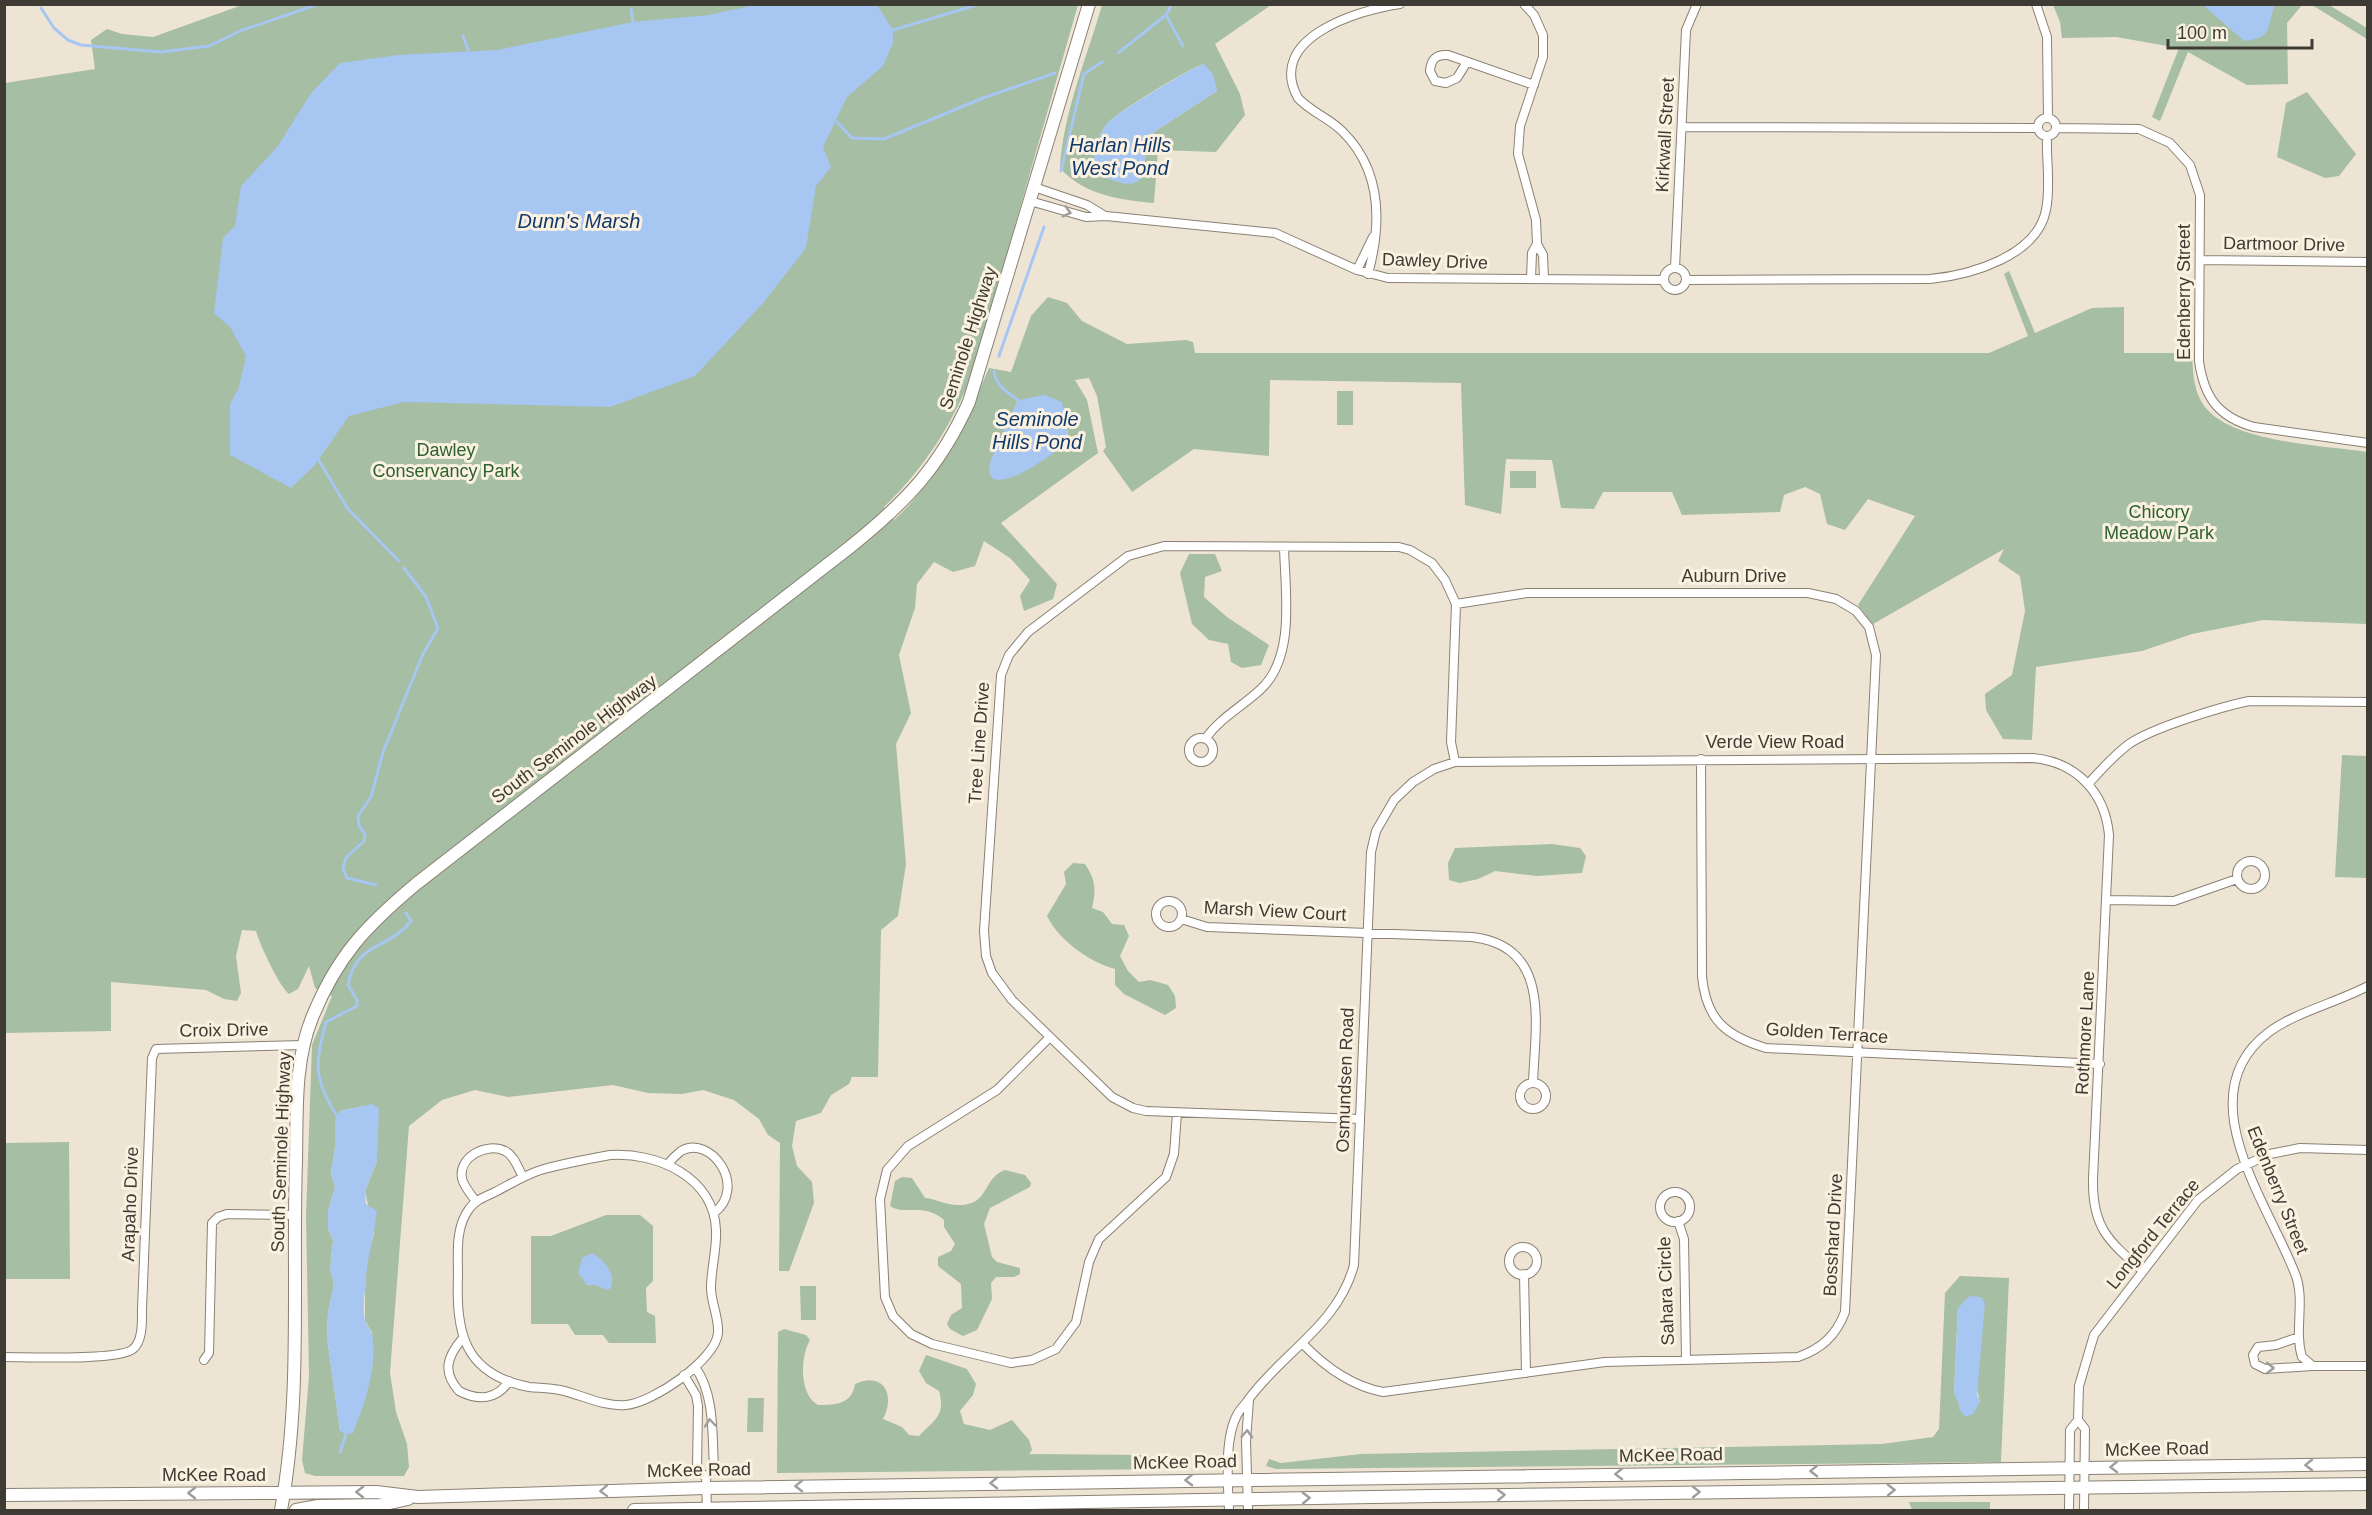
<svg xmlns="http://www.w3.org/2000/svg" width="2372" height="1515" font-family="Helvetica,sans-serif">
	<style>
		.green { fill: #a5bea4; fill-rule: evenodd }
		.water { fill: #a7c6f1 }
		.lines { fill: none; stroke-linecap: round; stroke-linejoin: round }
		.stream { stroke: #a7c6f1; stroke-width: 3 }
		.street-casing { stroke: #8a8173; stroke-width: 10 }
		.secondary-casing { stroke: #8a8173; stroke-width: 14 }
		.street { stroke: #fff; stroke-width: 8 }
		.secondary { stroke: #fff; stroke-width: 12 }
		.oneway { stroke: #9e9d9a }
		.labels { text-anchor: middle; stroke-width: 6; stroke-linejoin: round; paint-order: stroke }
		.street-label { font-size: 18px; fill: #3e3b34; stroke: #fbf1e1 }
		.park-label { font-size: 18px; fill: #2c622e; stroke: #fbf1e1 }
		.water-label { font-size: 20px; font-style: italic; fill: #113a6d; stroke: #fbf1e1 }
	</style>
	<rect width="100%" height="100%" fill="#eee4d4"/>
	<path class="green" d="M245 4 1078 5 973 372C952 425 925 467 884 507L894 520C944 473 962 430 989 368L1011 372 1031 316 1048 297 1067 303 1082 321 1127 344 1186 340 1193 342 1195 353H1989L2028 336 2004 274 2009 271 2035 333 2092 308 2124 307V353H2192C2193 372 2193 391 2205 407 2233 443 2323 445 2367 452V624L2263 620 2192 634 2142 651 2036 667 2032 740 2003 739 1986 710 1985 694 2012 675 2025 611 2020 576 1998 561 2004 549 1873 624 1858 605 1915 516 1868 499 1845 530 1827 524 1820 494 1805 487 1784 495 1780 512 1682 515 1672 492H1603L1594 509 1561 508 1552 460 1506 459 1501 514 1465 505 1461 383 1270 380 1269 456 1194 449 1132 492 1103 451 1106 447 1097 396 1089 378 1075 380 1087 400 1098 453 1001 523 1057 584 1053 599 1024 611 1020 596 1030 580 1010 558 984 541 975 566 953 572 934 562 917 584 915 608 899 655 911 713 896 744 906 864 898 916 881 930 878 1077H852L849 1084 831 1095 821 1113 796 1121 792 1146 797 1166 812 1182 814 1203 789 1271H779L780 1143 768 1135 759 1119 734 1100 703 1090 682 1094 648 1093 613 1085 508 1097 475 1090 442 1100 409 1126 390 1373 396 1412 407 1444 409 1467 404 1476H315L305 1473 302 1460 309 1376 306 1216 312 1045 332 996 315 988 309 966 298 989 289 994C279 986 260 945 256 931L242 930 236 956 241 993 237 1001 224 999 206 990 111 982V1031L5 1033V83L95 69 91 40 107 29 122 34 153 37ZM1018 400 1065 410 1068 435 1005 430ZM363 1106 376 1136 377 1161 365 1191 374 1234 367 1257 365 1290V1321L372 1332 373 1363 353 1433 340 1431 327 1337 328 1313 334 1284 330 1269 333 1240 328 1229V1211L335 1187 331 1173 335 1148V1121L340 1111Z
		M1200 4 1271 5 1215 44 1240 94 1245 115 1216 152 1158 150 1154 203C1120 200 1084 195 1060 168 1063 113 1087 57 1102 5ZM1204 64 1217 91 1154 132 1146 153 1142 178 1110 179 1096 174C1095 159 1096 137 1107 124 1117 112 1188 69 1204 64Z
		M2053 5H2302L2287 23 2288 84 2247 85 2188 52 2160 121 2152 117 2179 48 2116 37 2062 38 2060 22Z
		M2312 5H2329L2367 28V39Z
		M2307 92 2356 154 2339 176 2325 178 2277 157 2286 103Z
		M1337 391H1353V425H1337Z
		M1510 471H1536V488H1510Z
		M1189 554H1215L1222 571 1205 577 1204 597 1227 617 1269 645 1261 665 1242 668 1231 662 1228 644 1209 640 1192 624 1180 573Z
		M2342 755 2367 756V878L2335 877Z
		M1552 844 1580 848 1586 856 1582 873 1537 876 1495 871 1478 879 1460 883 1449 880 1448 863 1455 848Z
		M1073 863 1085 864C1096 881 1096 889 1092 908L1103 912 1112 924 1124 925 1129 936 1120 956 1128 971 1139 982 1150 980 1168 985 1175 996 1176 1008 1165 1015 1124 994 1115 985V969C1089 962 1059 940 1047 916L1066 884 1064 872Z
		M69 1142 70 1279H5V1143Z
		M1005 1170 1025 1175 1031 1183 1030 1187 990 1208 984 1224 992 1257 997 1262 1020 1268V1274L1014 1277H996L991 1283 992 1299 977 1330 963 1336 950 1329 947 1324 951 1315 962 1308 961 1284 938 1266V1257L951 1251 955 1244 944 1227V1220C924 1202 905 1216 890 1206L895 1181 902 1177 912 1178 925 1198C937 1199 945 1205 958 1205 990 1206 982 1178 1005 1170Z
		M606 1215H640L653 1226V1281L646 1288 647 1312 655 1316 656 1343H609L603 1335H575L568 1324H531V1236H551Z
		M1960 1276 2009 1278 2001 1462 1276 1469 1266 1466 1269 1459 1281 1463 1361 1454 1882 1444 1933 1437 1939 1429 1945 1293ZM1958 1308 1980 1402 1959 1409V1404L1954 1392Z
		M800 1286H816V1320H801Z
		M784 1329 806 1335 810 1340C800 1357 799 1395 818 1405 836 1405 852 1404 855 1384 883 1371 896 1394 883 1419L902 1427 909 1435 919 1436C934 1420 946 1416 939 1391L926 1383 919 1371 926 1355 967 1369 976 1384 973 1395 960 1411 964 1424 990 1430 1012 1420 1029 1440 1032 1450 1029 1454 1147 1455 1178 1465 1177 1469 777 1473 778 1332Z
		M748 1398H764L763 1432H747Z
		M1909 1502H1990V1510H1912Z"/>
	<path class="water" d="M760 4 877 5 893 30V43L883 66 847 97 823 147 831 167 816 186 806 248 764 302 695 376 610 407 404 402 349 416 314 466 291 488 230 455V404L239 387 246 356 230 327 214 313 223 238 235 226 241 186 278 146 311 93 340 63 398 55 497 50 633 22 708 15Z
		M2203 5H2275C2266 27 2274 38 2244 41Z
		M1204 64 1213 74 1217 91 1154 132 1146 153 1142 178C1127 191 1113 179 1096 174 1090 161 1098 137 1106 125 1113 115 1189 69 1204 64Z
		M1045 395 1062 402 1068 435 1065 445C1048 456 1013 485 993 479L989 473 990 462 1018 400Z
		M372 1104 379 1108 377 1161 365 1191 366 1204 377 1211C374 1237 366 1262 365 1289 364 1298 363 1312 365 1321 367 1326 371 1329 372 1334 378 1365 365 1404 353 1433L346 1434 340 1431 327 1337 328 1313 334 1284 330 1269 333 1240 328 1229V1211L335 1187 331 1173 335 1148V1121L340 1111Z
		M592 1253C604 1260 616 1273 611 1288L607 1290 595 1285H587L578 1273 582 1258Z
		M1969 1296 1981 1297 1985 1303 1977 1395 1980 1401 1973 1414 1965 1417 1959 1409V1404L1954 1393 1958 1308Z"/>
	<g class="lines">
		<path class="stream" d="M41 8 54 28 68 40 81 45 161 52 209 46 240 31 319 4
			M631 9 633 22
			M1166 15 1183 46
			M893 30 977 5
			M463 36 469 52
			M1118 53 1166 15 1172 4
			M837 122 852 138 884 139 983 98 1055 73
			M1061 171 1084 74 1102 62
			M999 356 1044 227
			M994 371C995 385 1007 392 1018 400
			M318 459 348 509 399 561
			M376 885 347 878 343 869 346 858 364 841 365 834 359 826 358 816 371 797 383 752 423 654 438 628 426 597 404 568
			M337 1116C313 1078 315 1064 326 1022L357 1006V1000L348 985C356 941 389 950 411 921L406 913
			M340 1452 346 1434"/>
		<g class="street-casing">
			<path id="street" d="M1524 4 1534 15 1543 35V57L1520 126 1518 154 1536 220 1537 244 1543 255 1544 279
				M2036 4 2047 37 2048 118
				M1467 62 1457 78 1446 83 1435 81 1430 71C1431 59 1436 54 1448 55L1534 85
				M2038 127a9 9 0 1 1 18 0a9 9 0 1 1-18 0Z
				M1682 127 2038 128
				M2056 128 2139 129 2170 143 2190 165 2200 195 2199 361C2204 397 2218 417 2254 427L2368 443
				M1034 187 1087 205 1105 216
				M1030 201 1086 217 1106 216 1275 233 1357 270 1388 278 1664 280
				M2200 260 2368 262
				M1675 268 1686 30 1697 4
				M1664 279a11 11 0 1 1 22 0a11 11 0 1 1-22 0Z
				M1357 270 1373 237
				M1368 274C1382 223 1382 170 1342 131 1329 118 1311 112 1298 98 1265 38 1358 10 1400 4
				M1531 279 1532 253 1537 244
				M1686 280 1930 279C1971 275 2037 256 2046 210 2051 186 2046 160 2047 136
				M1189 750a12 12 0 1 1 24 0a12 12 0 1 1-24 0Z
				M1206 738C1220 718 1243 706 1261 689 1296 656 1285 591 1284 547
				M1701 759 1702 976C1706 1020 1726 1036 1766 1048L2100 1064
				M2089 783C2101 770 2114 755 2129 744 2152 728 2220 707 2249 701L2368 702
				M2237 875a14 14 0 1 1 28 0a14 14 0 1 1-28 0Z
				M2108 900 2174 901 2237 879
				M1156 914a13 13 0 1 1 26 0a13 13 0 1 1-26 0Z
				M1181 919 1207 927 1472 937C1552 946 1535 1025 1533 1083
				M2368 986C2338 1002 2294 1013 2269 1032 2185 1095 2269 1204 2296 1276 2305 1302 2294 1331 2302 1357L2313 1366H2368
				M1049 1038 997 1090 908 1146 887 1170 880 1199 885 1297 893 1316 911 1334 932 1344 1011 1363 1032 1360 1056 1349 1076 1322 1089 1262 1099 1239 1166 1177 1174 1154 1177 1113
				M1520 1096a13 13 0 1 1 26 0a13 13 0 1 1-26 0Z
				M1360 1119 1146 1111 1133 1108 1112 1097 1012 1000 992 973 986 956 984 931 1001 675 1009 655 1028 632 1128 556 1164 546 1399 547 1410 550 1432 563 1445 580 1456 604 1451 742 1455 762
				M610 1155C657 1152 714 1177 716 1230 717 1249 711 1269 711 1288 711 1303 719 1317 718 1333 716 1360 652 1403 626 1405 603 1407 583 1395 560 1390 550 1388 539 1388 529 1387 463 1374 456 1332 458 1275 458 1254 455 1228 469 1209 475 1200 485 1197 495 1192 511 1184 526 1174 544 1169 566 1163 588 1159 610 1155Z
				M667 1165C671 1160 676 1155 681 1151 711 1134 748 1187 714 1213
				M1660 1207a15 15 0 1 1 30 0a15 15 0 1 1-30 0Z
				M476 1202C472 1195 463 1186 462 1178 458 1157 487 1142 505 1151 514 1155 518 1168 523 1177
				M1678 1221 1684 1239 1686 1359
				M1509 1261a14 14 0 1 1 28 0a14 14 0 1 1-28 0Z
				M1524 1274 1526 1373
				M2299 1337 2276 1345 2258 1347 2253 1355 2255 1364 2265 1369 2313 1366
				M462 1339C447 1357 442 1372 459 1391 478 1401 497 1400 509 1381
				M1302 1343C1324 1366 1351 1386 1383 1392L1605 1362 1798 1357C1821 1349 1836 1336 1845 1312L1876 655 1869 627 1856 611 1836 599 1808 593H1527L1456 604
				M4 1357C28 1357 119 1361 133 1349 143 1341 142 1321 142 1309L152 1058 156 1049 303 1045
				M204 1360 209 1353 212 1223 218 1217 227 1214 294 1215
				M695 1367C715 1394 712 1435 714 1468L706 1478
				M684 1375 696 1395 698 1406 697 1468 706 1478 707 1510
				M2078 1420 2085 1429 2084 1510
				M1229 1510C1228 1484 1224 1439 1237 1415 1240 1409 1245 1405 1248 1400 1283 1352 1338 1325 1354 1265L1371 852 1376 831 1394 800 1413 782 1434 769 1455 762 2033 758C2076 762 2105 792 2109 835L2093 1179C2092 1227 2108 1241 2143 1271
				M1248 1510 1246 1441 1249 1400
				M2069 1510 2070 1430 2078 1420 2079 1386 2094 1335 2198 1200 2237 1169 2270 1154 2300 1148 2368 1150"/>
		</g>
		<g class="secondary-casing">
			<path id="secondary" d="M4 1495 376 1492 418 1497 706 1488 2368 1464
				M281 1510C302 1396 292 1278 296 1162 297 1114 294 1062 312 1018 337 956 366 926 416 884L850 547C906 502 939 468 969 402L1089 4
				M296 1510 318 1506 381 1505 408 1499
				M634 1510 1433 1496 2368 1484"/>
		</g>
		<use href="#street" class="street"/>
		<use href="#secondary" class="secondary"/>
	</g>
	<defs><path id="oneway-chevron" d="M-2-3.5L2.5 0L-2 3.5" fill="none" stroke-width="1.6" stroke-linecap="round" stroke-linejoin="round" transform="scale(1.5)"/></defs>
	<g class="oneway">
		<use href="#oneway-chevron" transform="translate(1067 212) rotate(15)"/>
		<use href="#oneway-chevron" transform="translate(2270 1368)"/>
		<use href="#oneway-chevron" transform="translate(710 1423) rotate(-95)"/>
		<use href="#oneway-chevron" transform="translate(1247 1434) rotate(-87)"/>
		<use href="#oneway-chevron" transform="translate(2309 1465) rotate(179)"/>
		<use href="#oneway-chevron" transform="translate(2114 1467) rotate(179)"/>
		<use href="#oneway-chevron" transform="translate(1814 1471) rotate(179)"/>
		<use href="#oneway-chevron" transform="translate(1619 1474) rotate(179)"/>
		<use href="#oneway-chevron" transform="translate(1189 1480) rotate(179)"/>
		<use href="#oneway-chevron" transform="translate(994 1483) rotate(179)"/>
		<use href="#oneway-chevron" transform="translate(799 1486) rotate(179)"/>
		<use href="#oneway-chevron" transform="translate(1891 1490) rotate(-1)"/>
		<use href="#oneway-chevron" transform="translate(604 1491) rotate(178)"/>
		<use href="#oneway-chevron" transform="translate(360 1492) rotate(180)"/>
		<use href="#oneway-chevron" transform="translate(1696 1492) rotate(-1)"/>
		<use href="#oneway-chevron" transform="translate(192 1493) rotate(180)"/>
		<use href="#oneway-chevron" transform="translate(1501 1495) rotate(-1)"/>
		<use href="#oneway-chevron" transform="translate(1306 1498) rotate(-1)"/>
	</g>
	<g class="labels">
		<g class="street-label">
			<text transform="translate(1665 135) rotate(-87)" y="6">Kirkwall Street</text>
			<text transform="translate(2284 244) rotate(1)" y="6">Dartmoor Drive</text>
			<text transform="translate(1435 261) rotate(2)" y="6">Dawley Drive</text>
			<text transform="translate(2184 292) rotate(-90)" y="6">Edenberry Street</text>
			<text transform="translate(968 338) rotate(-72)" y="6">Seminole Highway</text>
			<text x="1734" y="582">Auburn Drive</text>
			<text transform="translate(574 739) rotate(-37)" y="6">South Seminole Highway</text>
			<text x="1775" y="748">Verde View Road</text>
			<text transform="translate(979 743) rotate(-86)" y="6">Tree Line Drive</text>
			<text transform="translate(1275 911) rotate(3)" y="6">Marsh View Court</text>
			<text transform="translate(224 1030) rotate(-1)" y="6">Croix Drive</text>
			<text transform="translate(1827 1033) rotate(4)" y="6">Golden Terrace</text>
			<text transform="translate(2085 1033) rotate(-87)" y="6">Rothmore Lane</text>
			<text transform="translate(1345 1080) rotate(-88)" y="6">Osmundsen Road</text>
			<text transform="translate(281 1152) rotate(-88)" y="6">South Seminole Highway</text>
			<text transform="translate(2278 1190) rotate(68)" y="6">Edenberry Street</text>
			<text transform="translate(130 1204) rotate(-88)" y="6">Arapaho Drive</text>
			<text transform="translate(2153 1234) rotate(-51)" y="6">Longford Terrace</text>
			<text transform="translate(1833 1235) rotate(-87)" y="6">Bosshard Drive</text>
			<text transform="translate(1666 1291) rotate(-92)" y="6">Sahara Circle</text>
			<text transform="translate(2157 1449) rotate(-1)" y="6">McKee Road</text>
			<text transform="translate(1671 1455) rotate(-1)" y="6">McKee Road</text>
			<text transform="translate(1185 1462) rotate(-1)" y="6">McKee Road</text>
			<text transform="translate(699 1470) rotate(-1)" y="6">McKee Road</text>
			<text x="214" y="1481">McKee Road</text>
		</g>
		<g class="park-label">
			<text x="446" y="456">Dawley<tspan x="446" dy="21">Conservancy Park</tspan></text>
			<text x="2159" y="518">Chicory<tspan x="2159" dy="21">Meadow Park</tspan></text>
		</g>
		<g class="water-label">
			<text x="1120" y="152">Harlan Hills<tspan x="1120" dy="23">West Pond</tspan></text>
			<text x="579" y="228">Dunn's Marsh</text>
			<text x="1037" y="426">Seminole<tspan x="1037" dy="23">Hills Pond</tspan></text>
		</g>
	</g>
	<rect width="2372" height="1515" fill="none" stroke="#3e3b34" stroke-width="12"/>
	<path d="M2168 39v9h144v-9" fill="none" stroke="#3e3b34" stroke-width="3"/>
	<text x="2177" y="39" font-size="18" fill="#3e3b34" stroke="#fbf1e1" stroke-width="4.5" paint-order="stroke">100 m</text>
</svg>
